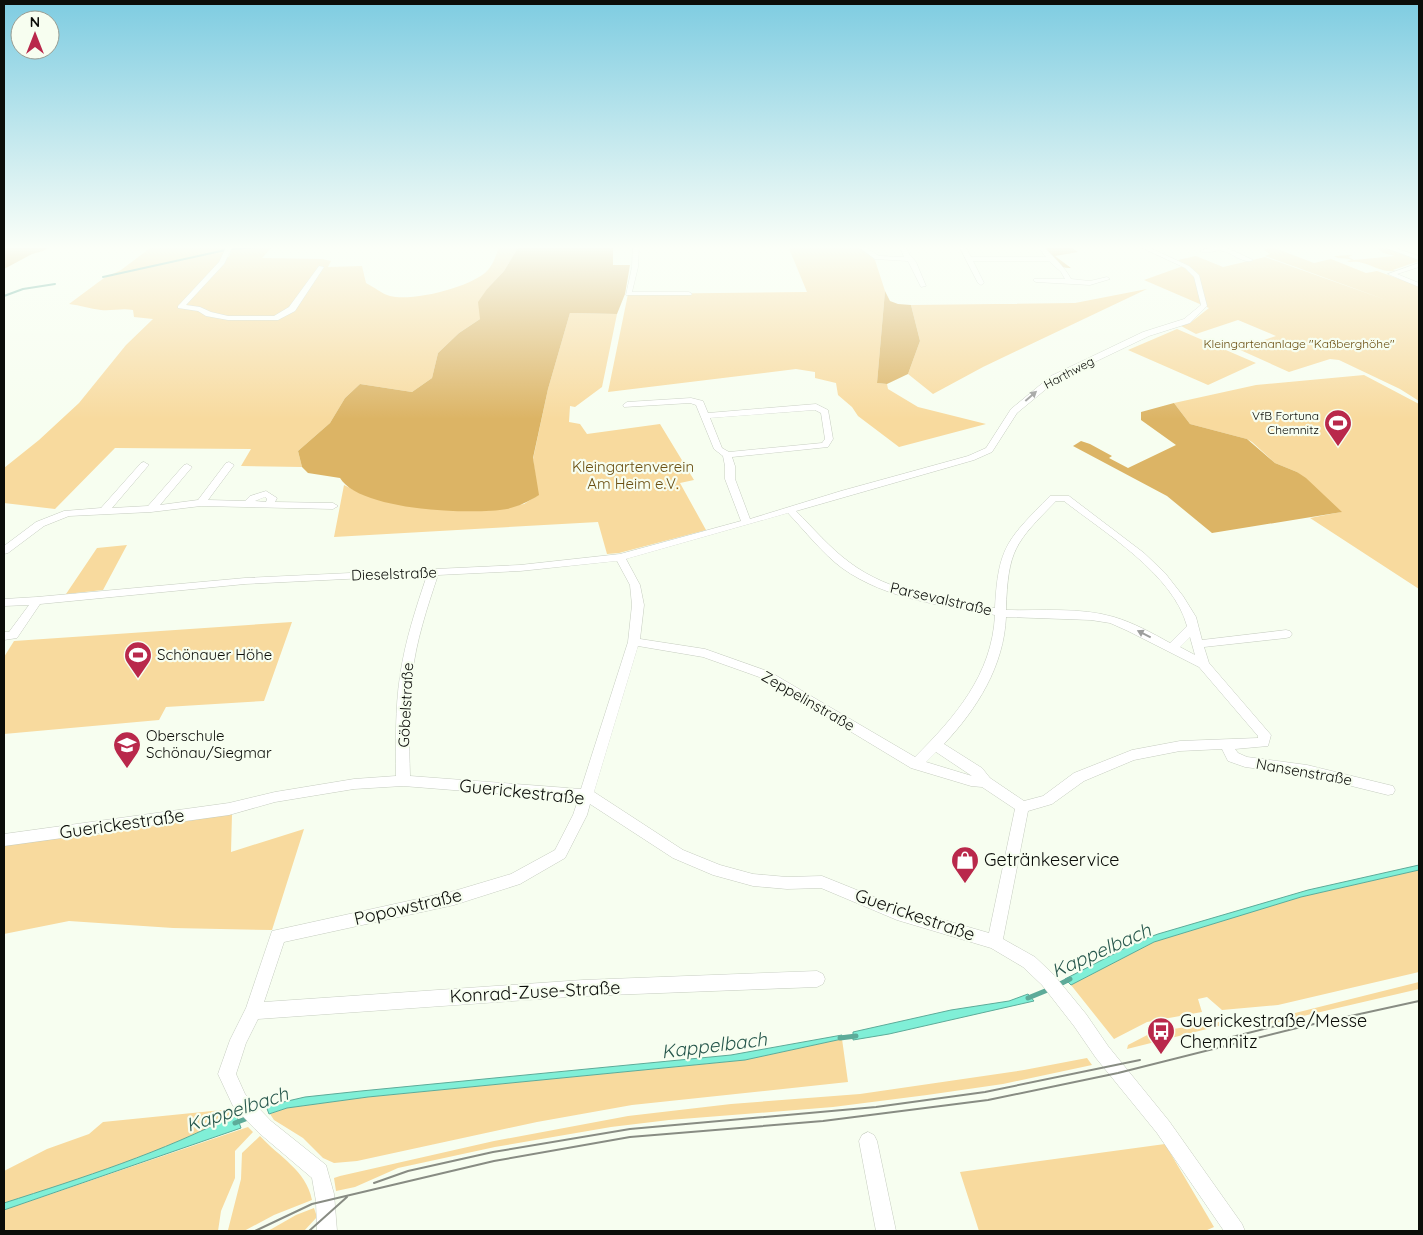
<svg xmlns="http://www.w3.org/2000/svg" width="1423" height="1235" font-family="Quicksand,sans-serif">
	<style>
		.green { fill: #f8da9e }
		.forest { fill: #dcb465 }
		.water { fill: #80efd7; stroke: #5dab99 }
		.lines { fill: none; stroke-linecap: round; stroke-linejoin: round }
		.stream-far1 { stroke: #5dab99; stroke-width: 2 }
		.stream { stroke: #5dab99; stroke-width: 5 }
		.minor-casing { stroke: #c6cdc0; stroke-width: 1 }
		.minor { fill: #fff; fill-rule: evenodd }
		.tram { stroke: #888c83; stroke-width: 2 }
		.oneway { fill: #9d9e9d }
		.labels { text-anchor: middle; stroke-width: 4.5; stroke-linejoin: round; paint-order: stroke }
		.far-park-label { font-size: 12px; fill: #6a4f12; stroke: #f7fef0 }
		.far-street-label { font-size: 12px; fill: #0b0d09; stroke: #f7fef0 }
		.far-poi-label { font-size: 12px; fill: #0b0d09; stroke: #f7fef0; text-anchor: end }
		.park-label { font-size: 15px; fill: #6a4f12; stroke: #f7fef0 }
		.street-label { font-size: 15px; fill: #0b0d09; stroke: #f7fef0 }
		.poi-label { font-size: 15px; fill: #0b0d09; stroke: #f7fef0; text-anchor: start }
		.near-street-label { font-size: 18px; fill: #0b0d09; stroke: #f7fef0 }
		.near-poi-label { font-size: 18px; fill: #0b0d09; stroke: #f7fef0; text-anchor: start }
		.near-water-label { font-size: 19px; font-style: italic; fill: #28584d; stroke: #f7fef0 }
	</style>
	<rect width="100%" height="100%" fill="#f7fef0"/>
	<path class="green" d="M153 246H229L221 257H229L233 246H273L262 258 322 259 331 261 328 267 362 266 366 283C374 287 382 294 390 296 412 302 473 287 488 270 493 264 497 254 499 246H519L504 271 487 289 480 319 459 333 438 353 432 378 412 392 360 384 345 398 330 423 298 451 302 467 241 466 251 449 115 448 55 509 4 503V468L39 440 79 403 126 345 153 319 134 317 133 310C122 308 112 311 101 310 90 309 80 305 69 304L104 278 121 270Z
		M788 246H859L875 260 885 291 877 383 887 384 888 389 918 407 986 424 899 447 858 416 852 407 838 395 836 383 815 378V372L796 369 608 392 628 294 807 292Z
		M1272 247 1314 263 1331 259 1366 273 1377 271 1419 286V401L1400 389 1339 360 1330 359 1289 372 1238 349 1276 336 1238 320 1196 334 1181 326 1190 323 1209 308 1144 280 1186 265 1178 260 1196 256 1223 267 1265 257 1389 301 1265 256 1270 254 1264 250Z
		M1376 247 1389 249 1419 261 1393 270 1396 271C1382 273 1373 265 1359 262 1354 261 1351 263 1347 261L1352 260C1346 257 1340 260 1334 256L1352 255 1348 257 1354 260 1395 256 1384 253Z
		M1147 289 983 367 933 394 908 374 920 341 911 305 1075 303Z
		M570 313 617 314 602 387 575 407 570 406 569 422 580 424 587 434 660 424 694 480 680 483 706 530 619 553 607 554 598 522 334 537 344 485 362 494 485 511 524 504 538 495 533 459 548 389Z
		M1177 329 1256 363 1208 385 1128 350Z
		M1364 375 1419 404V589L1310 518 1341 512 1297 472 1275 463 1252 442 1247 439 1190 424 1174 403 1256 385Z
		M127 545 103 590 66 594 97 548Z
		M292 622 264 701 166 707 159 720 4 734V657L14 641Z
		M232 814 231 852 304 829 272 930 173 928 69 921 4 934V843L96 835Z
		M1419 870V972L1278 1005 1222 1010 1207 997 1198 999 1202 1012 1147 1022 1114 1039 1071 985 1154 942 1301 897Z
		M1419 982V989L1256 1027 1250 1019 1287 1015Z
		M1226 1021 1227 1024 1127 1049 1128 1045 1153 1032Z
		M842 1039 848 1082 632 1105 537 1122 357 1161 334 1163 323 1158 303 1138 274 1120 270 1114 287 1108 368 1097 745 1060Z
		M1087 1058 1092 1065 1003 1084 927 1095 833 1107 669 1120 611 1127 495 1147 398 1168 355 1187 336 1191 334 1178 340 1176 494 1141 628 1116 731 1104 860 1094 1024 1070Z
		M232 1109 236 1114C163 1152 82 1178 4 1203V1171L47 1149 89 1134 103 1122Z
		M248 1127 253 1132 235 1151V1178L221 1211 218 1231H4V1210Z
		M260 1136C279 1157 306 1170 312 1200L274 1215 244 1231H229L228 1230 241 1179 242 1153Z
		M1165 1144 1214 1227 1205 1231H979L960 1172Z
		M314 1208 317 1217 304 1231H268L296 1215Z"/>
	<path class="forest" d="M4 246H51L43 251 32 254 4 269Z
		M519 246H607L613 248V265H630L625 294 617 314 570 313 548 389 533 458 539 495C528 502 519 506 507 509 472 515 360 511 340 478L308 473 302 467 298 451 330 423 345 398 360 384 412 392 432 378 438 353 459 333 480 319 478 302 487 289 504 271Z
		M1042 246H1069L1078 252 1055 256 1071 268C1057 269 1050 256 1042 246Z
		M885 291 890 301 898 304 911 305 920 341 908 374 887 384 877 383Z
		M1174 403 1190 424 1247 439 1275 463 1297 472 1306 478 1342 512 1212 533 1167 496 1073 446 1081 441 1090 444 1112 456 1109 458 1128 468 1176 445 1141 420V412Z"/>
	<path class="water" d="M1419 865V870L1301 897 1154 942 1071 985 1065 979 1139 941 1158 934 1308 890Z
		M1028 994 1034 1001 889 1034 853 1040V1032L951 1010 1009 1001Z
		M842 1035V1039L745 1060 368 1097 287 1108 269 1114 266 1106 305 1097 361 1091 731 1055Z
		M236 1114 241 1128 4 1210V1203C82 1178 163 1152 236 1114Z"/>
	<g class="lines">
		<path class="stream-far1" d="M103 277 230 249 272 246
			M4 296 23 289 55 284"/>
		<path class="stream" d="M1058 985 1070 979
			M1028 998 1050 989
			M840 1038 856 1036
			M235 1123 248 1118"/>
		<g class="minor-casing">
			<path id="minor" d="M227 246H233L224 264 186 305 200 307 211 312 228 316H274L289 307 319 266 324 267 295 311 278 320H228L206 316 198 311 178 308V306L219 262Z
				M633 246H639L638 267 632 292H689L692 294 691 295H626L632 267Z
				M857 246H864L879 256 904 257 899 246H905L909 254 916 262 926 286 921 287 908 261 875 259Z
				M959 246H965L971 257H1046L1037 246H1043C1053 257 1065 267 1071 279L1090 281 1107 277 1110 279 1090 285 1036 282 1034 281V279H1065L1061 272 1049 261H973L984 283 981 285 978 283Z
				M1138 246H1146L1189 266 1199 275 1207 306 1190 323 1149 336 1057 380 1017 413 992 452 974 460 796 511C813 528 830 548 849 562 891 594 945 599 995 608 998 546 1008 539 1050 496H1069L1144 553 1165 573 1183 596 1196 617 1202 640 1286 630 1290 631 1292 634 1290 637 1286 638 1204 647 1209 663 1271 735 1268 746 1235 749 1238 753 1247 757 1307 765 1393 786 1395 790 1393 794 1388 795 1307 775 1245 767 1228 761 1222 749 1180 751 1134 760 1084 781 1052 804 1028 811 1003 939 1035 957 1054 975 1086 1014 1108 1046 1169 1121 1242 1224 1245 1231H1224L1157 1133 1096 1058 1074 1026 1042 985 1023 967 991 948 897 920 821 888 787 889 753 886 713 875 673 858 590 804 587 815 565 858 520 884 454 905 284 942 264 1002 583 980 817 971 823 974 825 979 823 984 817 987 583 996 258 1019 246 1043 236 1074 245 1094 271 1121 326 1165 334 1194 337 1231H317L316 1201 312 1178 259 1133 233 1106 218 1074 230 1040 246 1008 272 931 454 891 511 874 555 850 573 815 578 800 403 786 354 789 275 802 229 815 4 846V834L229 803 275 792 354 779 396 776C396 743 395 709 400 676 405 641 416 608 427 575L245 584 40 604 17 638 4 640V632H9L29 605 4 606V599L37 597 245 578 520 565 620 554 741 521 725 479V466L723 456 714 449 696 405 690 403 624 407 623 405 627 402 691 398 703 401 708 413 816 404 828 410 833 439 828 447 732 457 735 466V479L750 519 841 491 968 456 986 448 1011 409 1051 376 1143 332 1184 319 1201 305 1194 277 1185 268ZM815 410 821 413 825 439 822 443 729 452 722 448 710 418ZM1056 501H1064C1105 533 1173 574 1187 626L1170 643C1152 633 1134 623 1114 617 1080 607 1041 611 1006 610 1008 549 1015 543 1056 501ZM788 513C805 531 823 554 842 568 887 600 942 605 995 615 992 675 955 717 915 757L770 672 705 649 640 639 644 605 640 585 626 559ZM617 561 630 585 632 605 628 642 581 789 410 776C409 743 408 709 412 676 416 641 427 608 438 575L520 571ZM1006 617 1091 620 1110 623 1128 631 1199 667 1258 736V738L1180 741 1132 750 1074 773 1043 796 1024 801 990 778 982 768 944 744C977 709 1004 666 1006 617ZM1190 637 1195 655 1180 647ZM638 646 703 657 762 678 911 768 971 786 982 787 1015 809 989 933 899 907 822 876 787 877 753 874 720 865 683 850 594 792ZM936 752 972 776 926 762Z
				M1215 246H1223L1253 260C1245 265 1232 253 1223 251 1216 249 1207 255 1200 251Z
				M1381 246H1389L1419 256V260Z
				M1419 263V267L1397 274 1419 283V287L1388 274Z
				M144 462 149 465 147 467 112 508 148 506 184 465 187 464 192 467 160 505 198 500 226 463 229 462 234 465 208 500 245 501 250 496 266 491 277 498 275 502 333 503 338 506 333 509 201 506 151 512 69 516 44 526 8 553 4 554V546L36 522 64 511 101 508 141 463ZM265 497 267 499 266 502 255 501Z
				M868 1132 874 1135 877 1141 896 1231H876L859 1141 862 1135Z"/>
		</g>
		<use href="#minor" class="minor"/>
		<path class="tram" d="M1212 1042 1288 1023
			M374 1183 408 1171 493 1152 630 1129 876 1107 985 1092 1140 1060
			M255 1231 312 1204 494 1161 630 1137 823 1121 988 1100 1118 1073 1305 1026 1419 1001
			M309 1231 347 1197"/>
	</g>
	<defs><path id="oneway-solid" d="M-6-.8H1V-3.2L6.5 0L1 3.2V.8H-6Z" transform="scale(1.25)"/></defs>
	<g class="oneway">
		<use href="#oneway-solid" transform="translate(1031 396) rotate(-41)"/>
		<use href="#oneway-solid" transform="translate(1144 634) rotate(-153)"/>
	</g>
	<linearGradient id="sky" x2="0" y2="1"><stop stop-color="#7ecce1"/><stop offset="0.59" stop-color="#fbfff8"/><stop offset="1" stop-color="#fbfff8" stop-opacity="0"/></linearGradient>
	<rect width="1423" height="419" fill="url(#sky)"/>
	<defs>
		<g id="stadium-pin" transform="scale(1.4375)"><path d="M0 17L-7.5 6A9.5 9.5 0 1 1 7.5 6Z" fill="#b9284b" stroke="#f7fef0"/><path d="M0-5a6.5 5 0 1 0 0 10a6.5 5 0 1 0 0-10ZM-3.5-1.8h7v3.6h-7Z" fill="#fff"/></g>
		<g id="school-pin" transform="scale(1.4375)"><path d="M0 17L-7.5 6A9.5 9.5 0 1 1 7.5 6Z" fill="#b9284b" stroke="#f7fef0"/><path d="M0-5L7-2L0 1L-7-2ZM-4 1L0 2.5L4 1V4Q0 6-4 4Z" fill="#fff"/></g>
		<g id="shop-pin" transform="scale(1.4375)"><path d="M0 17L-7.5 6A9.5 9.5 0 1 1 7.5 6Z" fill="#b9284b" stroke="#f7fef0"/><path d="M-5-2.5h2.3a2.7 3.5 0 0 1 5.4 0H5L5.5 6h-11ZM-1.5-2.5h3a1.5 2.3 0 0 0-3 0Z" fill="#fff"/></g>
		<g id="bus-pin" transform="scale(1.4375)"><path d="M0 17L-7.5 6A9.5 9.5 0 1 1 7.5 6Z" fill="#b9284b" stroke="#f7fef0"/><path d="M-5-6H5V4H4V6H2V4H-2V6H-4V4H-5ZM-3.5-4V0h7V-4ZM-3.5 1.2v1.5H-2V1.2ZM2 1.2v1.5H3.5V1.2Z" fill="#fff"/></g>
	</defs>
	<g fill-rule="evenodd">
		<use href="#stadium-pin" x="1338" y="423"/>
		<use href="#stadium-pin" x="138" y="655"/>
		<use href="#school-pin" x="127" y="745"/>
		<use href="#shop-pin" x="965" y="860"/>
		<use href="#bus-pin" x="1161" y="1031"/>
	</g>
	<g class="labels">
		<g class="far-park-label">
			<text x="1299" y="348">Kleingartenanlage "Kaßberghöhe"</text>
		</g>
		<g class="far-street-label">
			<text transform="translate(1069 373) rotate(-28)" y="4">Harthweg</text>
		</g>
		<g class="far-poi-label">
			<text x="1319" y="420">VfB Fortuna<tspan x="1319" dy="14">Chemnitz</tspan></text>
		</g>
		<g class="park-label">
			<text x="633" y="472">Kleingartenverein<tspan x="633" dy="17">Am Heim e.V.</tspan></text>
		</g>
		<g class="street-label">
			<text transform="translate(394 574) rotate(-2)" y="5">Dieselstraße</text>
			<text transform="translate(941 599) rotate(13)" y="5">Parsevalstraße</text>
			<text transform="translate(808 701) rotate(30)" y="5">Zeppelinstraße</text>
			<text transform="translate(406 705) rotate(-87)" y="5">Göbelstraße</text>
			<text transform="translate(1304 772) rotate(10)" y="5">Nansenstraße</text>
		</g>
		<g class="poi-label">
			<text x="157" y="660">Schönauer Höhe</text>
			<text x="146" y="741">Oberschule<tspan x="146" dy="17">Schönau/Siegmar</tspan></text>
		</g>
		<g class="near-street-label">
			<text transform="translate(522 792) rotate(6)" y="6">Guerickestraße</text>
			<text transform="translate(122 824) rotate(-8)" y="6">Guerickestraße</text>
			<text transform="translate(408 907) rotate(-13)" y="6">Popowstraße</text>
			<text transform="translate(915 915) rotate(19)" y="6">Guerickestraße</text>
			<text transform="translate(535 992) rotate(-3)" y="6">Konrad-Zuse-Straße</text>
		</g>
		<g class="near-poi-label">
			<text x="984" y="866">Getränkeservice</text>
			<text x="1180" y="1027">Guerickestraße/Messe<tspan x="1180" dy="21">Chemnitz</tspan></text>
		</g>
		<g class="near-water-label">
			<text transform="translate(1101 950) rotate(-24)" y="7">Kappelbach</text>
			<text transform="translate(714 1045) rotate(-7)" y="7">Kappelbach</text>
			<text transform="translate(237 1109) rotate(-18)" y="7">Kappelbach</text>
		</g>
	</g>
	<rect width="1423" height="1235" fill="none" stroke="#0b0d09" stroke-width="10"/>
	<g transform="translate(35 35)"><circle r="24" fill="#f7fef0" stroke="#999e94"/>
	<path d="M0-4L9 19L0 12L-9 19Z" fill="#b9284b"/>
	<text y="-8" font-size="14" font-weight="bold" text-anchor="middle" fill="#0b0d09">N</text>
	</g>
</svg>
